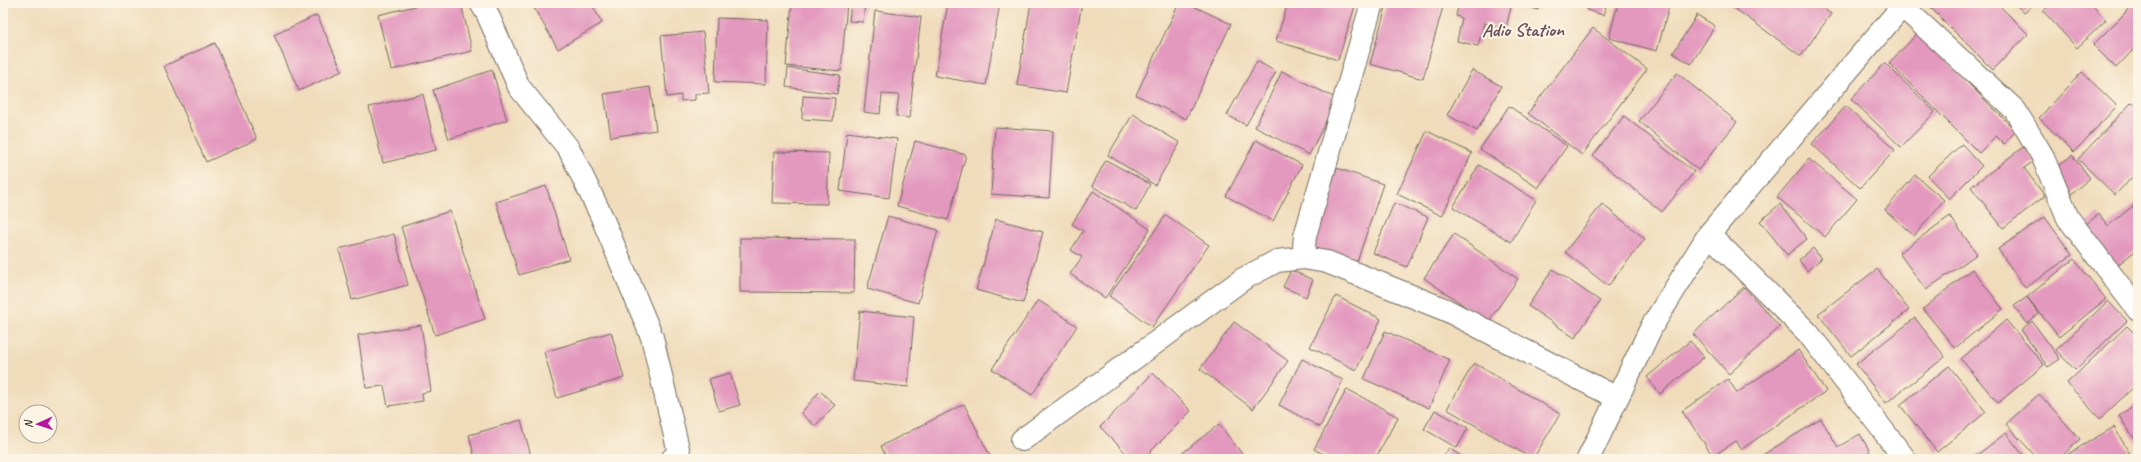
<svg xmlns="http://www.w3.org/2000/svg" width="2141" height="462" font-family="Caveat,sans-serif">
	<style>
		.building { fill: #e398be }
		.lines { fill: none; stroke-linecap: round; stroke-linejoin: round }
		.minor-casing { stroke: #70695d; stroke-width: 24 }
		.minor { stroke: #fff; stroke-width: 22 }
		.labels { text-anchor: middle; stroke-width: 4; stroke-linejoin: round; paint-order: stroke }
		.quarter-label { font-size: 19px; font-weight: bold; fill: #6b515e; stroke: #fcf5e5 }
	</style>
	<rect width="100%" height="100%" fill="#fcf5e5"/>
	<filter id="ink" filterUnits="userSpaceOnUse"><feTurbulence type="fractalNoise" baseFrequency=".025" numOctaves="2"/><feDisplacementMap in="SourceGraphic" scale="8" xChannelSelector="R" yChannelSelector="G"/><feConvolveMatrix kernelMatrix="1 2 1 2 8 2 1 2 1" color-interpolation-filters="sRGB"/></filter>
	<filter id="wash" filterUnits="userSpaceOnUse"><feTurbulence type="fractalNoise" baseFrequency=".012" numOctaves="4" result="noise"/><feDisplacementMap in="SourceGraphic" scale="16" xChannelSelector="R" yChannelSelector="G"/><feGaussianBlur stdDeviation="0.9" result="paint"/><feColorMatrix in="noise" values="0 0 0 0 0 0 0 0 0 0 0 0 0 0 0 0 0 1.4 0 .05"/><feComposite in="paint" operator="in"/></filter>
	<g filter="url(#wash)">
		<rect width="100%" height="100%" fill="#f0dcbb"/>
		<g id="blocks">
			<path class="building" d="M428 3H461L472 51 391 70 378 15Z
				M531 3H591L602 23 558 49Z
				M792 3H847L841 71 786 66Z
				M851 3H865L863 22 849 21Z
				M948 3H1000L986 85 935 76Z
				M1031 3H1082L1066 93 1017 85Z
				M1179 3H1187L1231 24 1186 119 1136 95Z
				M1288 3H1356L1338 60 1276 41Z
				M1387 3H1444L1423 79 1370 64Z
				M1459 3H1512L1506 28 1484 23 1478 46 1457 41 1462 18 1456 16Z
				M1520 3H1540L1538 10 1520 4Z
				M1589 3H1607L1603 15 1587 10Z
				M1618 3H1670L1657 51 1609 38Z
				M1727 3H1816L1831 14 1801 56Z
				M1926 3H1997L2028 34 1993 70Z
				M2014 3H2035L2024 13Z
				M2051 3H2090L2106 20 2077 48 2043 11Z
				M2135 3H2138V51L2135 48 2116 68 2093 45Z
				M875 11 921 17 909 118 896 116 899 95 882 94 880 114 864 112Z
				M317 15 342 71 299 91 274 35Z
				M1697 15 1715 26 1691 64 1673 53Z
				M717 18 768 20 766 84 715 82Z
				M1593 28 1647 69 1582 155 1528 113Z
				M703 32 709 93 695 94V100L681 101V95L667 97 661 36Z
				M1918 33 2016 131 2004 144 1996 136 1979 153 1889 63Z
				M215 43 257 139 206 162 164 66Z
				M1257 61 1276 72 1246 125 1227 115Z
				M1885 63 1935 112 1901 147 1851 99Z
				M788 68 840 75 837 94 786 87Z
				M492 70 507 120 449 139 433 90Z
				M1472 70 1501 86 1477 131 1447 115Z
				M1282 71 1337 99 1309 155 1255 127Z
				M2082 72 2117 106 2074 152 2039 118Z
				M1677 73 1737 122 1698 170 1639 121Z
				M650 87 656 130 611 137 604 94Z
				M423 94 436 150 383 163 369 107Z
				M803 96 835 98 833 121 802 119Z
				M2132 102 2138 107V171L2115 195 2078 159Z
				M1509 106 1567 146 1538 188 1480 149Z
				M1846 106 1895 150 1860 188 1812 144Z
				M1133 114 1180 143 1155 185 1108 155Z
				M1624 116 1694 172 1662 212 1593 156Z
				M995 127 1053 131 1049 198 991 194Z
				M1427 131 1472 153 1442 216 1397 194Z
				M847 132 897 139 889 198 840 191Z
				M1256 140 1302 165 1273 221 1226 196Z
				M915 141 966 155 948 220 897 206Z
				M1962 144 1982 166 1949 199 1928 176Z
				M2023 147 2034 161 2024 168 2045 196 2003 228 1971 187Z
				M774 152 829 153 827 204 772 203Z
				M2072 155 2090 178 2071 194 2052 171Z
				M1809 159 1857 199 1825 237 1777 197Z
				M1106 160 1150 184 1136 211 1092 186Z
				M1479 165 1536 200 1511 242 1453 207Z
				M1337 168 1383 184 1357 262 1310 246Z
				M1915 175 1944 200 1914 236 1885 210Z
				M546 186 569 259 519 275 496 202Z
				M1093 191 1150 229 1105 298 1070 274 1082 257 1071 250 1083 231 1072 224Z
				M2138 202V249L2116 266 2085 225 2099 214 2108 226Z
				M1394 203 1428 217 1407 267 1373 253Z
				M1602 204 1645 239 1608 286 1565 252Z
				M1780 204 1807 239 1787 255 1760 221Z
				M450 211 485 319 435 335 401 227Z
				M1166 215 1209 245 1152 327 1109 296Z
				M888 216 938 230 918 303 867 289Z
				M1950 216 1977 254 1926 290 1899 253Z
				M2045 217 2072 255 2025 288 1998 249Z
				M996 219 1043 232 1023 303 976 290Z
				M394 234 408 285 352 300 339 249Z
				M1454 234 1518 279 1488 322 1424 278Z
				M740 238 855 239 854 293 740 292Z
				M1813 248 1821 259 1807 271 1799 260Z
				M2074 259 2106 299 2059 337 2027 297Z
				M1553 269 1600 301 1575 338 1528 306Z
				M1877 269 1909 310 1851 356 1818 314Z
				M1972 269 2003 309 1955 348 1923 309Z
				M1291 270 1313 280 1306 297 1283 287Z
				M1744 287 1780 327 1729 374 1693 334Z
				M1336 296 1381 319 1356 370 1310 347Z
				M2027 297 2039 314 2027 323 2014 306Z
				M1038 300 1077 326 1032 395 992 369Z
				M2108 301 2127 321 2075 370 2056 350Z
				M860 311 914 317 908 387 853 381Z
				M1915 318 1945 357 1886 403 1856 364Z
				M2006 320 2044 365 1998 403 1961 359Z
				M2032 321 2060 359 2048 367 2021 330Z
				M1234 322 1288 361 1253 409 1200 369Z
				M421 325 431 391 422 393 423 401 388 406 384 386 366 388 358 335Z
				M2127 326 2138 337V383L2100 419 2067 383Z
				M1385 331 1450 360 1429 408 1364 379Z
				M611 332 624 378 557 398 544 352Z
				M1690 341 1704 357 1660 394 1647 377Z
				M1798 350 1826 391 1742 449 1736 441 1713 456 1682 411 1728 379 1737 393Z
				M1302 359 1343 380 1320 427 1279 405Z
				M1474 363 1560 414 1533 459 1447 409Z
				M1949 366 1986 412 1937 452 1900 405Z
				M730 373 740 405 719 411 709 379Z
				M1153 373 1191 411 1143 459H1132L1100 427Z
				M1347 389 1398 417 1375 459H1332L1314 449Z
				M820 391 835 405 815 426 801 413Z
				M2039 394 2080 439 2059 459H2038L2006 424Z
				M2138 402V444L2119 416Z
				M964 404 991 458 887 459 881 446Z
				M1435 410 1468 428 1457 448 1424 429Z
				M1821 419 1838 447 1860 434 1870 452 1859 459H1756Z
				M521 420 532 459H475L469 435Z
				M1219 424 1246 459H1175Z
				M2114 427 2133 459H2064L2063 457Z
				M2006 433 2026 459H1972Z
				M1449 448 1465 459H1442Z"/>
		</g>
	</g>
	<g filter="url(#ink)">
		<use href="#blocks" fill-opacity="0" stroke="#70695d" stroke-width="1"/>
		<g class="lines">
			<g class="minor-casing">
				<path id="minor" d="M481 3 487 13 519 87 569 149 601 215 652 337 679 453 672 459
					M1902 6 2015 110 2042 155 2068 218 2138 310
					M1709 234 1808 333 1905 459
					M1303 258 1305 236 1372 3
					M1022 440 1243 279 1277 261 1303 258 1327 262 1446 310 1617 398
					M1588 459 1652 326 1709 234 1905 3"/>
			</g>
			<use href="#minor" class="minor"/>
		</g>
	</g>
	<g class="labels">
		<g class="quarter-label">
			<text x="1523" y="36">Adio Station</text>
		</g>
	</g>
	<rect width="2141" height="462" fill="none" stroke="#fcf5e5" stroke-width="16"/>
	<g transform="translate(38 424) rotate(267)"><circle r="19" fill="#fcf5e5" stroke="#a8a49b"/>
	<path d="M0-3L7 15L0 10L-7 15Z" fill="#b5179e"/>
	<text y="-6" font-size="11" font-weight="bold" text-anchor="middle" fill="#2b2b2b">N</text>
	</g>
</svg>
